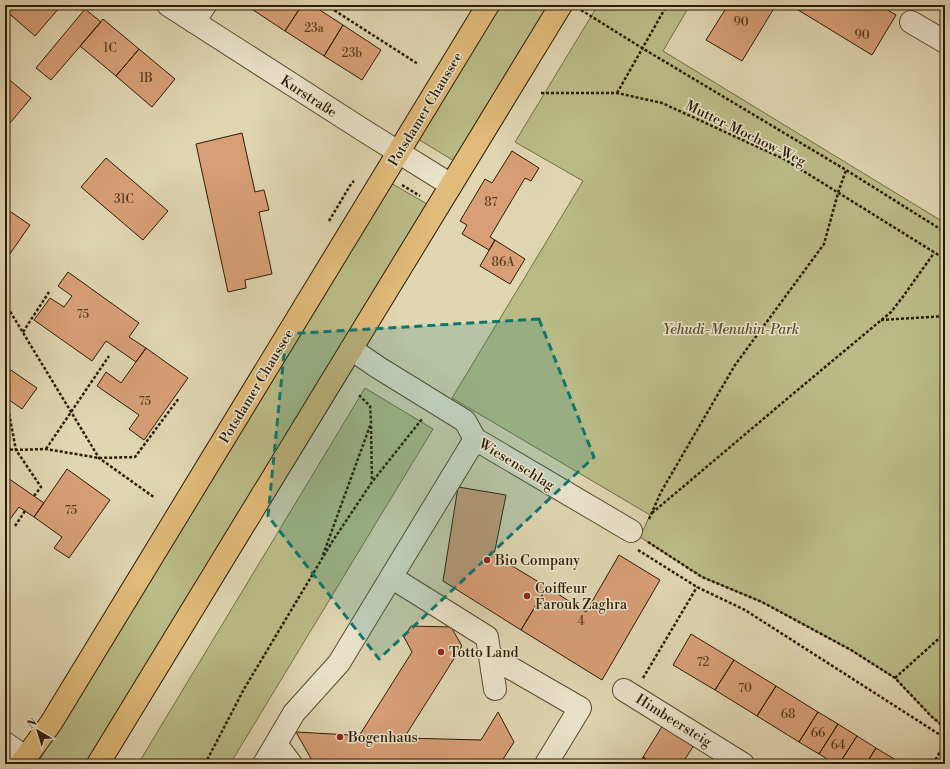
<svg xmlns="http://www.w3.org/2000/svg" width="950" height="769" font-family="'Libre Bodoni',serif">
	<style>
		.green { fill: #babc87; stroke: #746c45 }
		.building { fill: #d89f77; stroke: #2d1b03 }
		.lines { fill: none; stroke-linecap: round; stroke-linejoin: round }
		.minor-casing { stroke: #5a4a2f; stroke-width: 24 }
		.major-casing { stroke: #2d1b03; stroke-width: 24 }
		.path { stroke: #2d1b03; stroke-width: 2.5; stroke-dasharray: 3 2; stroke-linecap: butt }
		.minor { stroke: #ebe4cd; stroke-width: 22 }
		.major { stroke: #e0bb79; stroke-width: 22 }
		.marked { fill: #0f766e; fill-opacity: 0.2; stroke: #0f766e; stroke-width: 3; stroke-dasharray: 8 5; stroke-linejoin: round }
		.poi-dot { fill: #8f2418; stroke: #ebe4cd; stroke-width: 1.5 }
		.labels { text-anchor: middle; stroke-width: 3; stroke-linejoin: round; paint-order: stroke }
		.number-label { font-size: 12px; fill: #583c20 }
		.street-label { font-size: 14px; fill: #2d1b03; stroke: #ebe4cd }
		.park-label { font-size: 14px; font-style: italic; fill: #574b2b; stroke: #ebe4cd }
		.poi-label { font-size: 14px; fill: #2d1b03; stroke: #ebe4cd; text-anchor: start }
	</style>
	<rect width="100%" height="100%" fill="#e0d6b2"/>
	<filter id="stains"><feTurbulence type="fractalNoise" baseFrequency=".005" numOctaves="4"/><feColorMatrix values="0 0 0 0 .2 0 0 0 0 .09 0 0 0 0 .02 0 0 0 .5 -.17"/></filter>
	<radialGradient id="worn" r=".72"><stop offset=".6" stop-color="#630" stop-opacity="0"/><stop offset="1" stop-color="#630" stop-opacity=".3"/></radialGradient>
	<path class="green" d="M499 5H549L454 161 418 139Z
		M598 5H690L663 51 945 223V728L931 716 895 678 851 650 762 602 702 577 640 537 650 515 452 398 583 181 515 142Z
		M391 183 427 204 87 764H37Z
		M365 388 433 429 230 764H138Z"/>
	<path class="building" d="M5 5H56L59 8 35 36 5 10Z
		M248 5H302L285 31 247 6Z
		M302 5H312L343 25 324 56 285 31Z
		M728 5H776L742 61 706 40Z
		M790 5H879L896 15 872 55Z
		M945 8V16L941 14Z
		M85 9 101 22 51 80 36 68Z
		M103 19 139 49 116 76 80 46Z
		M343 25 381 50 362 80 324 56Z
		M139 49 175 79 152 107 116 76Z
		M5 76 31 98 5 129Z
		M242 133 255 192 264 190 269 210 259 212 272 274 245 280 246 288 228 292 196 144Z
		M512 151 539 168 531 181 525 178 490 237 495 240 489 250 462 234 467 225 460 221 485 179 492 183Z
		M106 158 168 211 143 240 81 187Z
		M5 208 30 225 5 261Z
		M495 240 525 259 510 284 480 266Z
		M68 272 139 323 129 337 146 348 136 362 106 341 92 361 34 320 50 298 64 307 72 296 58 286Z
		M146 348 188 378 144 440 129 429 139 415 97 386 106 372 121 383Z
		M5 366 37 388 22 409 5 397Z
		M67 469 110 500 69 558 54 548 62 537 34 517Z
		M5 476 44 503 34 517 19 507 5 526Z
		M458 487 506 495 494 555 547 587 521 630 443 581Z
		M619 555 660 580 602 680 521 630 547 587 586 612Z
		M5 607 10 610 5 617Z
		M411 626 451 627 462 646 404 738 359 736 412 652 404 637Z
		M691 634 734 660 715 690 673 665Z
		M734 660 776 686 757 716 715 690Z
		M776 686 818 712 799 742 757 716Z
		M498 712 514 742 500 764H314L296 732 404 738 481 740Z
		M818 712 838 724 819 754 799 742Z
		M838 724 857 736 839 764H835L819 754Z
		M663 725 694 745 682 764H654L643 757Z
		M857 736 876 748 866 764H839Z
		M876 748 896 760 893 764H866Z
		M643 757 654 764H639Z
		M789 759 796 764H786Z
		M896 760 903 764H893Z"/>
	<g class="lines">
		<g class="minor-casing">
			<path id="minor" d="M168 5 363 130 451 185
				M194 22 205 5
				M911 22 945 42
				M351 349 379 368 465 421 475 439 631 531
				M391 577 487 637 495 689
				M490 656 580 708 546 764
				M624 690 743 764
				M5 743 25 757
				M276 744 291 764
				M264 764 294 713 339 663 475 439"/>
		</g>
		<g class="major-casing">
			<path id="major" d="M21 764 51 723 488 5
				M98 764 561 5"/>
		</g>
		<path class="path" d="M326 5 418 64
			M581 10 642 48 846 170 945 232
			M541 93H617L662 103 784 159 945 259
			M617 93 667 5
			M402 185 420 196
			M329 221 351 184 354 181
			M5 303 99 458 155 498
			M881 320 945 316
			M23 332 49 292
			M371 426 372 481
			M5 449 16 450 8 408
			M46 449 109 356
			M34 496 41 487 16 450 46 449 99 458 135 457 179 398
			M652 513 794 393 891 312 902 298 934 253
			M649 519 661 492 735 365 824 244 838 193 846 170
			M15 526 25 511
			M648 542 702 577 762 602 851 650 895 678 931 716 945 728
			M638 550 697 587 745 610 945 738
			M323 555 371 423 370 406 359 395
			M643 678 697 587
			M895 678 945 633
			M205 764 244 689 332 542 372 482 422 419
			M933 764 945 743"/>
		<use href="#minor" class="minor"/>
		<use href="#major" class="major"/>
	</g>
	<path class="marked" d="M539 319 594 457 379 659 268 516 286 334Z"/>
	<g class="poi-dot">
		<circle cx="487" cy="560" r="4"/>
		<circle cx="527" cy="596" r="4"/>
		<circle cx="441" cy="652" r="4"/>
		<circle cx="340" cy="737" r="4"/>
	</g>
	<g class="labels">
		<g class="number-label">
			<text x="741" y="26">90</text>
			<text x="314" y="32">23a</text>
			<text x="862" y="39">90</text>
			<text x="110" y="52">1C</text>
			<text x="352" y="57">23b</text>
			<text x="146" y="82">1B</text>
			<text x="124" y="203">31C</text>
			<text x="491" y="206">87</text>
			<text x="503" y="266">86A</text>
			<text x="83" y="318">75</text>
			<text x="145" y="405">75</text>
			<text x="71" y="514">75</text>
			<text x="581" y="625">4</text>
			<text x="703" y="666">72</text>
			<text x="745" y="692">70</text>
			<text x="788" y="718">68</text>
			<text x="818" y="737">66</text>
			<text x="838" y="749">64</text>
		</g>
		<g class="street-label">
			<text transform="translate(309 96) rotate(33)" y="5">Kurstraße</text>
			<text transform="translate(425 109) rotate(-59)" y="5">Potsdamer Chaussee</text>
			<text transform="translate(746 133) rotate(26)" y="5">Mutter-Mochow-Weg</text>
			<text transform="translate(256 386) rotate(-59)" y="5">Potsdamer Chaussee</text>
			<text transform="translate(517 464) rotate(31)" y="5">Wiesenschlag</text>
			<text transform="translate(674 720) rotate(32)" y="5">Himbeersteig</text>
		</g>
		<g class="park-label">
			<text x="731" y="334">Yehudi-Menuhin-Park</text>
		</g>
		<g class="poi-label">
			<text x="495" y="565">Bio Company</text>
			<text x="535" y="593">Coiffeur<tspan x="535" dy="16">Farouk Zaghra</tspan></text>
			<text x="449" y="657">Totto Land</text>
			<text x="348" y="742">Bogenhaus</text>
		</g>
	</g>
	<rect width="950" height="769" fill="none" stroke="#e0d6b2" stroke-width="20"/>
	<rect x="6" y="6" width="938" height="757" fill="none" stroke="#2d1b03" stroke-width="2"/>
	<rect x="10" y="10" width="930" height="749" fill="none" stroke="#2d1b03"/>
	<g transform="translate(38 731) rotate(322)" stroke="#ebe4cd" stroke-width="3" paint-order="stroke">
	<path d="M0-3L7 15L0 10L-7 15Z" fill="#2d1b03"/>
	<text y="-6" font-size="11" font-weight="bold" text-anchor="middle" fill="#2d1b03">N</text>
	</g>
	<rect width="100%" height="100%" filter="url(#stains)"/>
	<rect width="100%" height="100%" fill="url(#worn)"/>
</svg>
